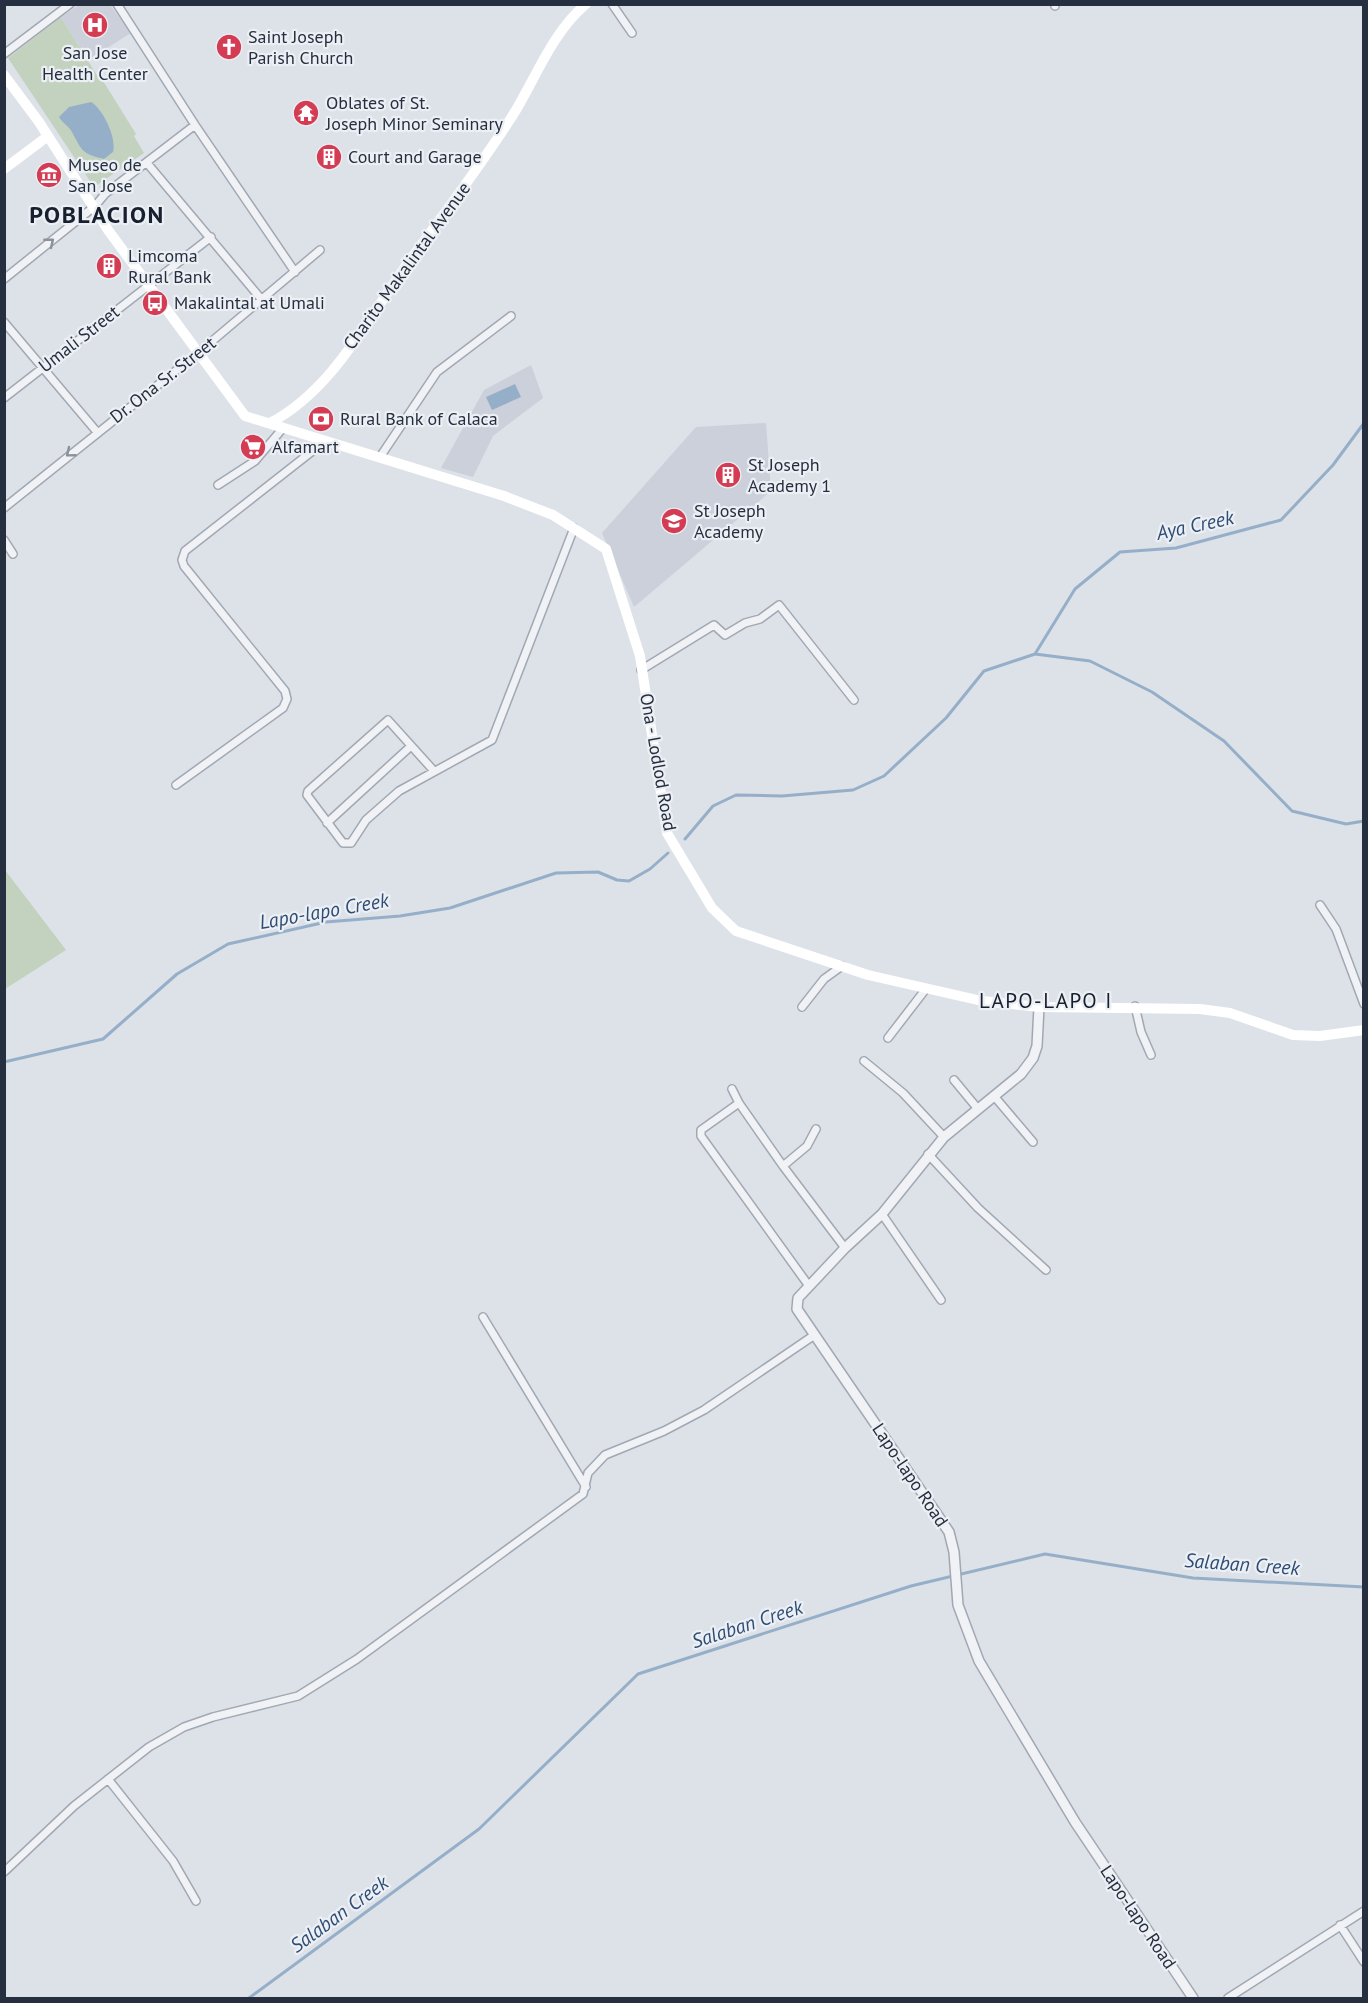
<svg xmlns="http://www.w3.org/2000/svg" width="1368" height="2003" font-family="'PT Sans',sans-serif">
	<style>
		.built { fill: #cbd0da }
		.green { fill: #c3d2be }
		.water { fill: #96afc9 }
		.lines { fill: none; stroke-linecap: round; stroke-linejoin: round }
		.stream { stroke: #96afc9; stroke-width: 3 }
		.minor-casing { stroke: #a2a8b2; stroke-width: 10 }
		.tertiary-casing { stroke: #a2a8b2; stroke-width: 12 }
		.minor { stroke: #f0f2f6; stroke-width: 7 }
		.tertiary { stroke: #f0f2f6; stroke-width: 9 }
		.secondary { stroke: #fff; stroke-width: 10 }
		.oneway { stroke: #8b909a }
		.labels { text-anchor: middle; stroke-width: 4.5; stroke-linejoin: round; paint-order: stroke }
		.poi-label { font-size: 18px; fill: #262f3f; stroke: #ecf0f5; text-anchor: start }
		.street-label { font-size: 18px; fill: #262f3f; stroke: #ecf0f5 }
		.water-label { font-size: 20px; font-style: italic; fill: #2f4d74; stroke: #ecf0f5 }
		.quarter-label { font-size: 21px; letter-spacing: 1.5px; fill: #18202f; stroke: #ecf0f5 }
		.district-label { font-size: 24px; font-weight: bold; letter-spacing: 1.5px; fill: #18202f; stroke: #ecf0f5 }
	</style>
	<rect width="100%" height="100%" fill="#dde1e8"/>
	<path class="built" d="M79 5H110L131 33 88 60 61 17Z
		M531 365 543 398 493 436 473 477 441 468 484 390Z
		M766 423 771 491 634 607 602 533 696 427Z"/>
	<path class="green" d="M61 17 98 77 100 76 136 134 134 136 144 153 94 187 8 58Z
		M5 870 66 950 5 989H4Z"/>
	<path class="water" d="M91 102C103 109 117 138 113 152L104 159C82 154 82 151 72 132 69 126 62 123 59 117L69 107Z
		M515 384 521 397 492 410 486 397Z"/>
	<g class="lines">
		<path class="stream" d="M1035 654 1075 589 1120 552 1176 548 1281 520 1333 465 1364 423
			M685 839 713 806 736 795 782 796 853 790 884 776 946 718 984 671 1035 654 1090 661 1152 692 1224 741 1292 811 1346 824 1364 821
			M4 1062 103 1039 177 974 228 944 326 922 400 916 450 908 556 873 598 872 617 880 629 881 650 869 668 853
			M249 1998 479 1829 638 1674 911 1586 1045 1554 1193 1578 1364 1587"/>
		<g class="minor-casing">
			<path id="minor" d="M117 4 195 125 295 272
				M612 4 632 33
				M1055 4V6
				M4 54 70 4
				M147 163 262 300
				M4 279 95 206 105 194 195 125
				M4 322 97 432
				M4 398 211 237
				M380 457 437 372 511 316
				M218 485 255 461 283 428
				M4 508 198 353 320 250
				M4 540 13 554
				M641 670 714 625 725 635 745 623 760 619 779 605 854 700
				M434 771 388 720 308 791 307 795 343 843H351L366 820 399 791 492 740 574 528
				M176 785 283 708 287 699 285 691 184 566 182 560 185 551 324 442
				M327 823 411 746
				M1320 905 1336 929 1364 1004
				M1135 1006 1141 1032 1151 1055
				M802 1007 824 979 842 966
				M888 1038 925 990
				M864 1061 903 1093 944 1137
				M954 1080 978 1109
				M732 1089 739 1103
				M994 1096 1033 1142
				M928 1154 978 1208 1046 1270
				M783 1166 807 1146 816 1129
				M882 1214 941 1300
				M809 1286 701 1136V1130L739 1103 783 1166 845 1248
				M483 1317 586 1487
				M108 1779 173 1861 196 1901
				M4 1872 74 1806 149 1747 184 1727 213 1717 298 1696 357 1659 583 1494 588 1473 605 1455 664 1431 704 1410 813 1336
				M1340 1925 1364 1962
				M1228 1998 1364 1911"/>
		</g>
		<g class="tertiary-casing">
			<path id="tertiary" d="M1039 1007 1037 1046 1033 1058 1021 1074 944 1137 882 1214 845 1248 798 1298 797 1309 949 1532 954 1552 958 1605 979 1661 1075 1822 1193 1998"/>
		</g>
		<use href="#minor" class="minor"/>
		<use href="#tertiary" class="tertiary"/>
		<path class="secondary" d="M4 75 39 122 108 230 245 416 504 496 553 515 606 549 640 656 667 833 712 908 736 931 868 975 982 1001 1039 1007 1200 1009 1230 1013 1293 1035 1320 1036 1364 1030
			M4 169 48 136
			M270 423C333 390 368 318 408 263 445 212 483 163 516 110 538 73 553 32 586 4"/>
	</g>
	<defs><path id="oneway-chevron" d="M-2-3.5L2.5 0L-2 3.5" fill="none" stroke-width="1.6" stroke-linecap="round" stroke-linejoin="round" transform="scale(1.5)"/></defs>
	<g class="oneway">
		<use href="#oneway-chevron" transform="translate(50 242) rotate(-39)"/>
		<use href="#oneway-chevron" transform="translate(70 453) rotate(141)"/>
	</g>
	<defs>
		<g id="hospital-disc" transform="scale(1.35)"><circle r="9.5" fill="#d33c52" stroke="#ecf0f5"/><path d="M-5-5h3v3.5h4V-5h3V5h-3V1.5h-4V5h-3Z" fill="#fff"/></g>
		<g id="church-disc" transform="scale(1.35)"><circle r="9.5" fill="#d33c52" stroke="#ecf0f5"/><path d="M-1.2-6h2.4v3.5h3.3v2.4h-3.3V6h-2.4V-.1h-3.3v-2.4h3.3Z" fill="#fff"/></g>
		<g id="temple-disc" transform="scale(1.35)"><circle r="9.5" fill="#d33c52" stroke="#ecf0f5"/><path d="M0-6L5-2H3V0L6.5 2.5H4V6H1.5V3h-3V6H-4V2.5H-6.5L-3 0V-2H-5Z" fill="#fff"/></g>
		<g id="building-disc" transform="scale(1.35)"><circle r="9.5" fill="#d33c52" stroke="#ecf0f5"/><path d="M-4-6H4V6H1V3H-1V6H-4ZM-2.5-4.3h1.7v1.8h-1.7ZM.8-4.3h1.7v1.8H.8ZM-2.5-1h1.7V.8h-1.7ZM.8-1h1.7V.8H.8Z" fill="#fff"/></g>
		<g id="museum-disc" transform="scale(1.35)"><circle r="9.5" fill="#d33c52" stroke="#ecf0f5"/><path d="M0-6L6-3V-2H-6V-3ZM-5-1h2V3h-2ZM-1-1h2V3h-2ZM3-1h2V3H3ZM-6 4H6V6H-6Z" fill="#fff"/></g>
		<g id="bus-disc" transform="scale(1.35)"><circle r="9.5" fill="#d33c52" stroke="#ecf0f5"/><path d="M-5-6H5V4H4V6H2V4H-2V6H-4V4H-5ZM-3.5-4V0h7V-4ZM-3.5 1.2v1.5H-2V1.2ZM2 1.2v1.5H3.5V1.2Z" fill="#fff"/></g>
		<g id="bank-disc" transform="scale(1.35)"><circle r="9.5" fill="#d33c52" stroke="#ecf0f5"/><path d="M-6-4H6V4H-6ZM0-2.3a2.3 2.3 0 1 0 0 4.6a2.3 2.3 0 1 0 0-4.6Z" fill="#fff"/></g>
		<g id="supermarket-disc" transform="scale(1.35)"><circle r="9.5" fill="#d33c52" stroke="#ecf0f5"/><path d="M-6-5.5h2.5l.6 2H6L4.5 2H-2.5L-4.4-4H-6ZM-1.5 3.2a1.3 1.3 0 1 0 .1 0ZM3 3.2a1.3 1.3 0 1 0 .1 0Z" fill="#fff"/></g>
		<g id="school-disc" transform="scale(1.35)"><circle r="9.5" fill="#d33c52" stroke="#ecf0f5"/><path d="M0-5L7-2L0 1L-7-2ZM-4 1L0 2.5L4 1V4Q0 6-4 4Z" fill="#fff"/></g>
	</defs>
	<g fill-rule="evenodd">
		<use href="#hospital-disc" x="95" y="25"/>
		<use href="#church-disc" x="229" y="47"/>
		<use href="#temple-disc" x="306" y="113"/>
		<use href="#building-disc" x="329" y="157"/>
		<use href="#museum-disc" x="49" y="175"/>
		<use href="#building-disc" x="109" y="266"/>
		<use href="#bus-disc" x="155" y="303"/>
		<use href="#bank-disc" x="321" y="419"/>
		<use href="#supermarket-disc" x="253" y="447"/>
		<use href="#building-disc" x="728" y="475"/>
		<use href="#school-disc" x="674" y="521"/>
	</g>
	<g class="labels">
		<g class="poi-label">
			<text x="248" y="43">Saint Joseph<tspan x="248" dy="21">Parish Church</tspan></text>
			<text x="95" y="59" text-anchor="middle">San Jose<tspan x="95" dy="21">Health Center</tspan></text>
			<text x="326" y="109">Oblates of St.<tspan x="326" dy="21">Joseph Minor Seminary</tspan></text>
			<text x="348" y="163">Court and Garage</text>
			<text x="68" y="171">Museo de<tspan x="68" dy="21">San Jose</tspan></text>
			<text x="128" y="262">Limcoma<tspan x="128" dy="21">Rural Bank</tspan></text>
			<text x="174" y="309">Makalintal at Umali</text>
			<text x="340" y="425">Rural Bank of Calaca</text>
			<text x="272" y="453">Alfamart</text>
			<text x="748" y="471">St Joseph<tspan x="748" dy="21">Academy 1</tspan></text>
			<text x="694" y="517">St Joseph<tspan x="694" dy="21">Academy</tspan></text>
		</g>
		<g class="street-label">
			<text transform="translate(407 266) rotate(-54)" y="6">Charito Makalintal Avenue</text>
			<text transform="translate(79 339) rotate(-38)" y="6">Umali Street</text>
			<text transform="translate(163 380) rotate(-38)" y="6">Dr. Ona Sr. Street</text>
			<text transform="translate(658 762) rotate(80)" y="6">Ona - Lodlod Road</text>
			<text transform="translate(910 1475) rotate(56)" y="6">Lapo-lapo Road</text>
			<text transform="translate(1138 1917) rotate(56)" y="6">Lapo-lapo Road</text>
		</g>
		<g class="water-label">
			<text transform="translate(1195 525) rotate(-12)" y="7">Aya Creek</text>
			<text transform="translate(324 911) rotate(-10)" y="7">Lapo-lapo Creek</text>
			<text transform="translate(1242 1564) rotate(4)" y="7">Salaban Creek</text>
			<text transform="translate(747 1624) rotate(-18)" y="7">Salaban Creek</text>
			<text transform="translate(339 1914) rotate(-36)" y="7">Salaban Creek</text>
		</g>
		<g class="quarter-label">
			<text x="1046" y="1008">LAPO-LAPO I</text>
		</g>
		<g class="district-label">
			<text x="97" y="223">POBLACION</text>
		</g>
	</g>
	<rect width="1368" height="2003" fill="none" stroke="#262f3f" stroke-width="12"/>
</svg>
